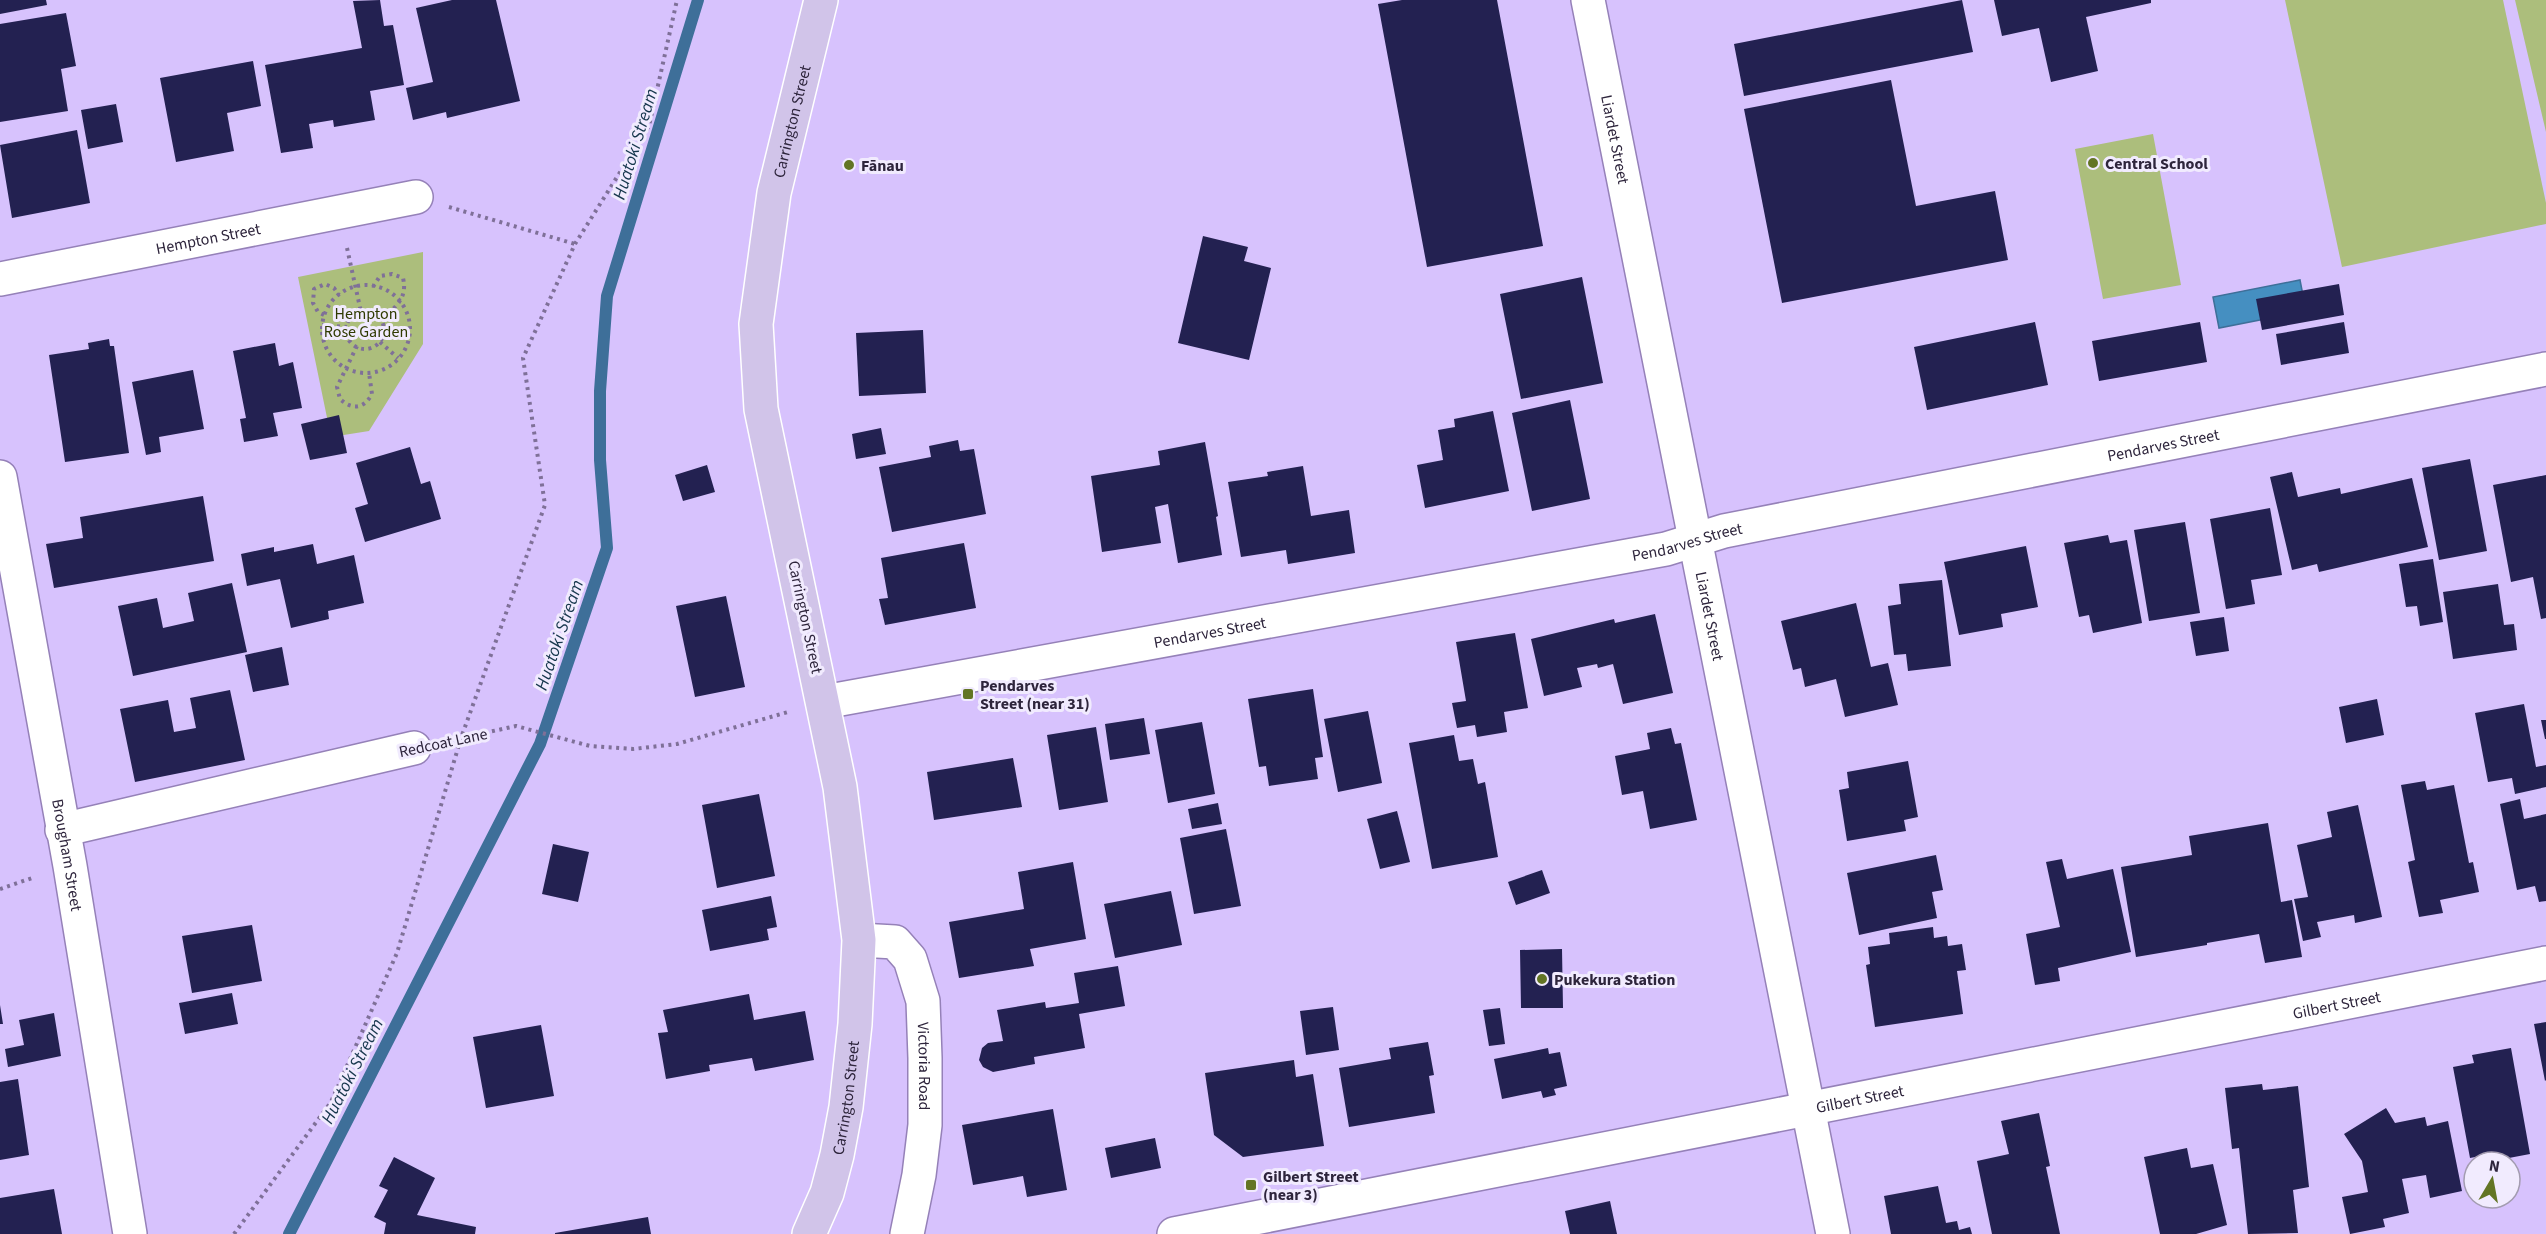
<svg xmlns="http://www.w3.org/2000/svg" width="2546" height="1234" font-family="'Source Sans 3',sans-serif">
	<style>
		.green { fill: #acbe7c }
		.water { fill: #458fc1; stroke: #3e6f99; stroke-width: 1.5 }
		.lines { fill: none; stroke-linecap: round; stroke-linejoin: round }
		.stream { stroke: #3e6f99; stroke-width: 12 }
		.building { fill: #232151 }
		.minor-casing { stroke: #9581b8; stroke-width: 36 }
		.major-casing { stroke: #fff; stroke-width: 36 }
		.path { stroke: #7f7098; stroke-width: 4; stroke-dasharray: 3 4.5; stroke-linecap: butt }
		.minor { stroke: #fff; stroke-width: 33 }
		.major { stroke: #d1c4e9; stroke-width: 33 }
		.poi-dot { fill: #637524; stroke: #f1ebfe; stroke-width: 2 }
		.labels { text-anchor: middle; stroke-width: 6; stroke-linejoin: round; paint-order: stroke }
		.street-label { font-size: 16px; fill: #2e253c; stroke: #f1ebfe }
		.poi-label { font-size: 16px; font-weight: bold; fill: #2e253c; stroke: #f1ebfe; text-anchor: start }
		.park-label { font-size: 16px; fill: #2f3a00; stroke: #f1ebfe }
		.water-label { font-size: 18px; font-style: italic; fill: #17374d; stroke: #f1ebfe }
	</style>
	<rect width="100%" height="100%" fill="#d7c2fd"/>
	<path class="green" d="M2285 0H2503L2546 203V224L2342 267Z
		M2515 0H2546V132Z
		M2153 134 2181 285 2103 299 2075 149Z
		M423 252V344L369 431 331 437 298 277Z"/>
	<path class="water" d="M2300 280 2306 311 2219 328 2213 297Z"/>
	<g class="lines">
		<path class="stream" d="M289 1234 540 744 607 548 600 460V391L607 296 698 0"/>
	</g>
	<path class="building" d="M0 0H46L47 5 0 14Z
		M380 0 384 26 393 25 404 85 370 91 375 120 334 127 333 120 309 124 313 148 281 153 265 65 362 48 353 1Z
		M452 0H496L520 101 447 118 446 112 413 120 406 88 433 82 416 8Z
		M1402 0H1497L1543 246 1427 267 1378 4Z
		M1962 0 1973 52 1744 96 1734 44Z
		M1994 0H2151V3L2086 17 2098 71 2051 82 2039 28 2002 36Z
		M66 13 76 66 61 69 68 111 0 122V24Z
		M253 61 261 106 227 113 234 151 176 162 160 78Z
		M1891 80 1916 206 1995 191 2008 260 1782 303 1744 109Z
		M116 104 123 142 88 149 81 110Z
		M77 130 90 203 12 218 0 145Z
		M1203 236 1248 247 1244 261 1271 268 1249 360 1178 343Z
		M1582 277 1603 383 1521 399 1500 294Z
		M2339 284 2344 315 2262 330 2256 299Z
		M2035 322 2048 385 1927 410 1914 347Z
		M2200 322 2207 362 2099 381 2092 341Z
		M2344 322 2349 353 2281 365 2276 334Z
		M923 330 926 393 859 396 856 333Z
		M109 339 110 346H114L129 453 65 462 49 355 89 349 88 343Z
		M275 343 279 366 293 362 302 408 273 413 278 436 244 442 240 419 246 418 233 351Z
		M193 370 204 429 159 437 161 452 146 455 132 382Z
		M1570 400 1590 499 1532 511 1512 413Z
		M1493 411 1509 491 1425 508 1417 465 1443 460 1438 430 1455 427 1454 419Z
		M339 415 347 453 310 460 301 424Z
		M881 428 886 454 856 459 852 434Z
		M958 440 960 451 974 449 986 514 892 532 879 467 931 457 929 446Z
		M1205 442 1218 516 1216 517 1222 555 1178 563 1168 504 1155 507 1161 543 1102 552 1091 476 1160 465 1158 451Z
		M410 447 421 484 430 481 441 519 365 542 355 508 368 504 356 463Z
		M2470 459 2487 551 2439 560 2422 468Z
		M707 465 715 492 683 501 675 475Z
		M1303 466 1311 516 1349 510 1355 553 1288 564 1286 550 1241 557 1228 482 1268 476 1267 472Z
		M2292 472 2298 497 2340 488 2341 494 2412 478 2428 547 2319 572 2317 564 2292 570 2270 477Z
		M2546 475V618L2541 619 2533 577 2511 582 2493 485Z
		M203 496 214 561 54 588 46 544 83 538 80 517Z
		M2270 508 2282 575 2251 580 2255 604 2226 609 2210 519Z
		M2185 522 2200 613 2149 621 2134 530Z
		M2108 535 2110 543 2127 540 2142 623 2093 633 2089 615 2079 617 2064 543Z
		M964 543 976 608 885 625 879 599 888 598 881 558Z
		M313 544 317 564 354 555 364 603 328 611 329 619 291 628 280 579 247 586 241 554 274 547V552Z
		M2026 546 2038 607 2001 614 2003 627 1959 635 1944 562Z
		M2433 559 2443 622 2420 626 2417 606 2406 607 2399 564Z
		M1942 580 1951 666 1908 671 1906 654 1894 655 1888 606 1901 604 1899 584Z
		M232 583 247 652 133 676 118 606 157 598 163 628 194 621 188 593Z
		M2498 584 2504 625 2514 624 2517 650 2453 659 2443 592Z
		M726 596 745 687 695 697 676 606Z
		M1856 603 1871 667 1888 663 1898 705 1845 717 1836 679 1805 687 1801 668 1793 670 1781 621Z
		M1655 614 1673 693 1623 704 1613 664 1598 668 1597 664 1577 668 1582 687 1544 696 1531 639 1614 619 1615 623Z
		M2224 617 2229 651 2196 656 2190 622Z
		M1515 633 1528 708 1504 712 1507 732 1477 737 1475 725 1457 728 1452 703 1466 701 1456 642Z
		M282 647 289 685 253 692 245 655Z
		M1313 689 1323 757 1315 758 1318 779 1269 786 1266 766 1259 767 1248 699Z
		M230 690 245 760 135 782 120 709 168 700 174 732 196 728 190 698Z
		M2377 699 2384 735 2346 743 2339 707Z
		M2524 704 2536 767 2546 765V787L2515 794 2512 778 2488 782 2475 713Z
		M1368 711 1382 783 1338 792 1324 719Z
		M1144 718 1150 754 1110 760 1105 724Z
		M2541 720H2546V739H2545Z
		M1202 722 1215 794 1168 803 1155 730Z
		M1096 727 1108 802 1059 810 1047 735Z
		M1671 728 1675 744 1681 743 1697 820 1650 829 1643 791 1622 795 1615 756 1650 749 1647 733Z
		M1454 735 1459 761 1473 759 1478 784 1485 782 1498 857 1432 869 1409 743Z
		M1013 758 1022 807 934 820 927 772Z
		M1908 761 1918 817 1904 820 1906 831 1847 841 1839 790 1849 788 1847 772Z
		M2425 781 2427 790 2454 785 2469 863 2473 862 2479 892 2440 900 2443 913 2419 917 2408 862 2415 860 2401 785Z
		M759 794 775 876 717 888 702 805Z
		M2520 799 2524 819 2546 814V901L2539 902 2535 886 2517 890 2500 804Z
		M1218 803 1222 824 1192 829 1188 809Z
		M2358 805 2382 917 2355 923 2354 915 2317 922 2321 937 2303 941 2294 899 2308 897 2297 845 2332 837 2327 812Z
		M1397 811 1410 862 1380 869 1367 819Z
		M2268 823 2281 902 2292 900 2302 957 2265 963 2259 934 2207 943V945L2136 957 2121 867 2192 855 2189 836Z
		M1226 829 1241 906 1194 914 1180 838Z
		M553 844 589 852 578 902 542 894Z
		M1936 855 1943 890 1932 892 1937 918 1859 935 1847 873Z
		M2062 859 2067 879 2113 869 2131 952 2058 968 2060 981 2035 985 2026 934 2060 927 2046 862Z
		M1073 862 1086 939 1030 949 1034 966 959 978 949 922 1024 909 1018 872Z
		M1542 870 1550 893 1516 905 1508 882Z
		M1171 891 1182 945 1115 958 1104 904Z
		M771 896 777 927 767 929 769 940 710 951 702 910Z
		M252 925 262 981 192 993 182 936Z
		M1933 927 1934 938 1947 936 1948 946 1962 944 1966 970 1957 971 1963 1014 1875 1027 1866 965 1870 964 1868 947 1890 944 1889 933Z
		M1562 949 1563 1008H1521L1520 950Z
		M1118 966 1125 1006 1079 1014 1085 1048 1034 1057 1035 1064 993 1072 983 1067 979 1060 982 1048 988 1043 1003 1041 997 1010 1045 1002 1046 1008 1079 1003 1074 973Z
		M232 993 238 1024 185 1034 179 1003Z
		M749 994 754 1020 805 1011 814 1060 755 1071 752 1058 709 1065 710 1071 666 1079 658 1033 668 1032 663 1010Z
		M0 1005 3 1024H0Z
		M1333 1007 1339 1050 1306 1055 1300 1011Z
		M1500 1008 1505 1044 1489 1046 1483 1010Z
		M54 1013 61 1056 8 1067 5 1049 24 1045 19 1020Z
		M2546 1022V1080L2545 1081 2534 1024Z
		M541 1025 554 1096 486 1108 473 1037Z
		M1428 1042 1434 1075 1429 1076 1435 1113 1349 1127 1339 1068 1391 1059 1389 1048Z
		M1548 1048 1549 1054 1560 1052 1567 1086 1554 1089 1556 1095 1543 1098 1541 1091 1502 1099 1494 1059Z
		M2511 1048 2530 1154 2493 1161 2491 1154 2470 1158 2453 1067 2474 1063 2472 1055Z
		M1294 1060 1296 1077 1313 1074 1324 1146 1243 1157 1214 1135 1205 1073Z
		M18 1079 29 1155 0 1160V1082Z
		M2262 1084 2263 1090 2298 1086 2309 1187 2293 1190 2298 1233 2248 1234 2239 1148 2232 1149 2225 1088Z
		M2386 1108 2395 1123 2425 1117 2427 1126 2448 1121 2462 1191 2430 1198 2426 1175 2402 1179 2409 1213 2383 1219 2385 1227 2350 1234 2342 1197 2368 1192 2362 1161 2344 1134Z
		M1053 1109 1067 1190 1027 1197 1023 1176 973 1185 962 1125Z
		M2039 1113 2050 1166 2046 1167 2060 1234H1992L1977 1161 2009 1154 2001 1121Z
		M1155 1138 1161 1168 1111 1178 1105 1148Z
		M2187 1148 2191 1168 2213 1164 2227 1225 2196 1234H2160L2144 1157Z
		M394 1157 435 1178 417 1215 476 1227 475 1234H384L386 1223 374 1217 388 1190 379 1186Z
		M1938 1186 1946 1223 1957 1221 1959 1230 1970 1227 1972 1234H1891L1884 1196Z
		M54 1189 62 1234H0V1198Z
		M1610 1201 1617 1234H1570L1565 1211Z
		M648 1217 651 1234H555V1233Z"/>
	<g class="lines">
		<g class="minor-casing">
			<g id="minor">
				<path id="s1" d="M1588 0 1833 1234"/>
				<path id="s2" d="M0 279 416 197"/>
				<path id="s3" d="M0 477 70 866 130 1234"/>
				<path id="s4" d="M824 702 1666 549 1724 531 2546 369"/>
				<path d="M62 830 414 748"/>
				<path id="s5" d="M859 940 895 942 910 959 923 1001 925 1058V1125L919 1175 907 1234"/>
				<path id="s6" d="M1174 1234 2546 963"/>
			</g>
		</g>
		<g class="major-casing">
			<g id="major">
				<path id="s7" d="M809 1234 827 1193 837 1155 846 1107 855 1024 859 940 840 787 761 409 756 324 774 193 821 0"/>
			</g>
		</g>
		<path class="path" d="M449 207 575 244
			M347 248 361 312
			M322 329a44 44 0 1 1 88 0a44 44 0 1 1-88 0Z
			M373 287 380 276 392 274 403 278C408 299 395 307 381 320
			M346 330a19 19 0 1 1 38 0a19 19 0 1 1-38 0Z
			M324 315 318 312 313 303 314 289 325 284 334 288 339 295
			M322 325 347 327
			M380 342 398 358
			M357 346 337 387 340 399C352 410 364 409 372 394L369 373
			M448 741 516 726 590 746 633 749 677 744 788 712
			M0 889 35 877
			M234 1234 331 1102 397 953 461 738 545 505 523 358 575 244 649 126 677 0"/>
		<use href="#minor" class="minor"/>
		<use href="#major" class="major"/>
	</g>
	<g class="poi-dot">
		<circle cx="2093" cy="163" r="6"/>
		<circle cx="849" cy="165" r="6"/>
		<rect x="962" y="688" width="12" height="12" rx="3"/>
		<circle cx="1542" cy="979" r="6"/>
		<rect x="1245" y="1179" width="12" height="12" rx="3"/>
	</g>
	<g class="labels">
		<g class="street-label">
			<text dy="6" stroke="none"><textPath href="#s7" startOffset="1132">Carrington Street</textPath></text>
			<text dy="6" stroke="none"><textPath href="#s1" startOffset="142">Liardet Street</textPath></text>
			<text dy="6" stroke="none"><textPath href="#s2" startOffset="212">Hempton Street</textPath></text>
			<text dy="6" stroke="none"><textPath href="#s4" startOffset="1364">Pendarves Street</textPath></text>
			<text dy="6" stroke="none"><textPath href="#s4" startOffset="878">Pendarves Street</textPath></text>
			<text transform="translate(806 617) rotate(78)" y="6">Carrington Street</text>
			<text dy="6" stroke="none"><textPath href="#s1" startOffset="628">Liardet Street</textPath></text>
			<text dy="6" stroke="none"><textPath href="#s4" startOffset="392">Pendarves Street</textPath></text>
			<text transform="translate(443 742) rotate(-12)" y="6">Redcoat Lane</text>
			<text dy="6" stroke="none"><textPath href="#s3" startOffset="384">Brougham Street</textPath></text>
			<text dy="6" stroke="none"><textPath href="#s6" startOffset="1185">Gilbert Street</textPath></text>
			<text dy="6" stroke="none"><textPath href="#s5" startOffset="168">Victoria Road</textPath></text>
			<text dy="6" stroke="none"><textPath href="#s7" startOffset="142">Carrington Street</textPath></text>
			<text dy="6" stroke="none"><textPath href="#s6" startOffset="699">Gilbert Street</textPath></text>
		</g>
		<g class="poi-label">
			<text x="2105" y="169">Central School</text>
			<text x="861" y="171">Fānau</text>
			<text x="980" y="691">Pendarves<tspan x="980" dy="18">Street (near 31)</tspan></text>
			<text x="1554" y="985">Pukekura Station</text>
			<text x="1263" y="1182">Gilbert Street<tspan x="1263" dy="18">(near 3)</tspan></text>
		</g>
		<g class="park-label">
			<text x="366" y="319">Hempton<tspan x="366" dy="18">Rose Garden</tspan></text>
		</g>
		<g class="water-label">
			<text transform="translate(635 144) rotate(-73)" y="6">Huatoki Stream</text>
			<text transform="translate(559 635) rotate(-71)" y="6">Huatoki Stream</text>
			<text transform="translate(352 1071) rotate(-63)" y="6">Huatoki Stream</text>
		</g>
	</g>
	<g transform="translate(2492 1180) rotate(10)"><circle r="28" fill="#f1ebfe" stroke="#a39cb0" stroke-width="1.5"/>
	<path d="M0-4.5L10 22L0 15L-10 22Z" fill="#637524"/>
	<text y="-9" font-size="16" font-weight="bold" text-anchor="middle" fill="#2e253c">N</text>
	</g>
</svg>
